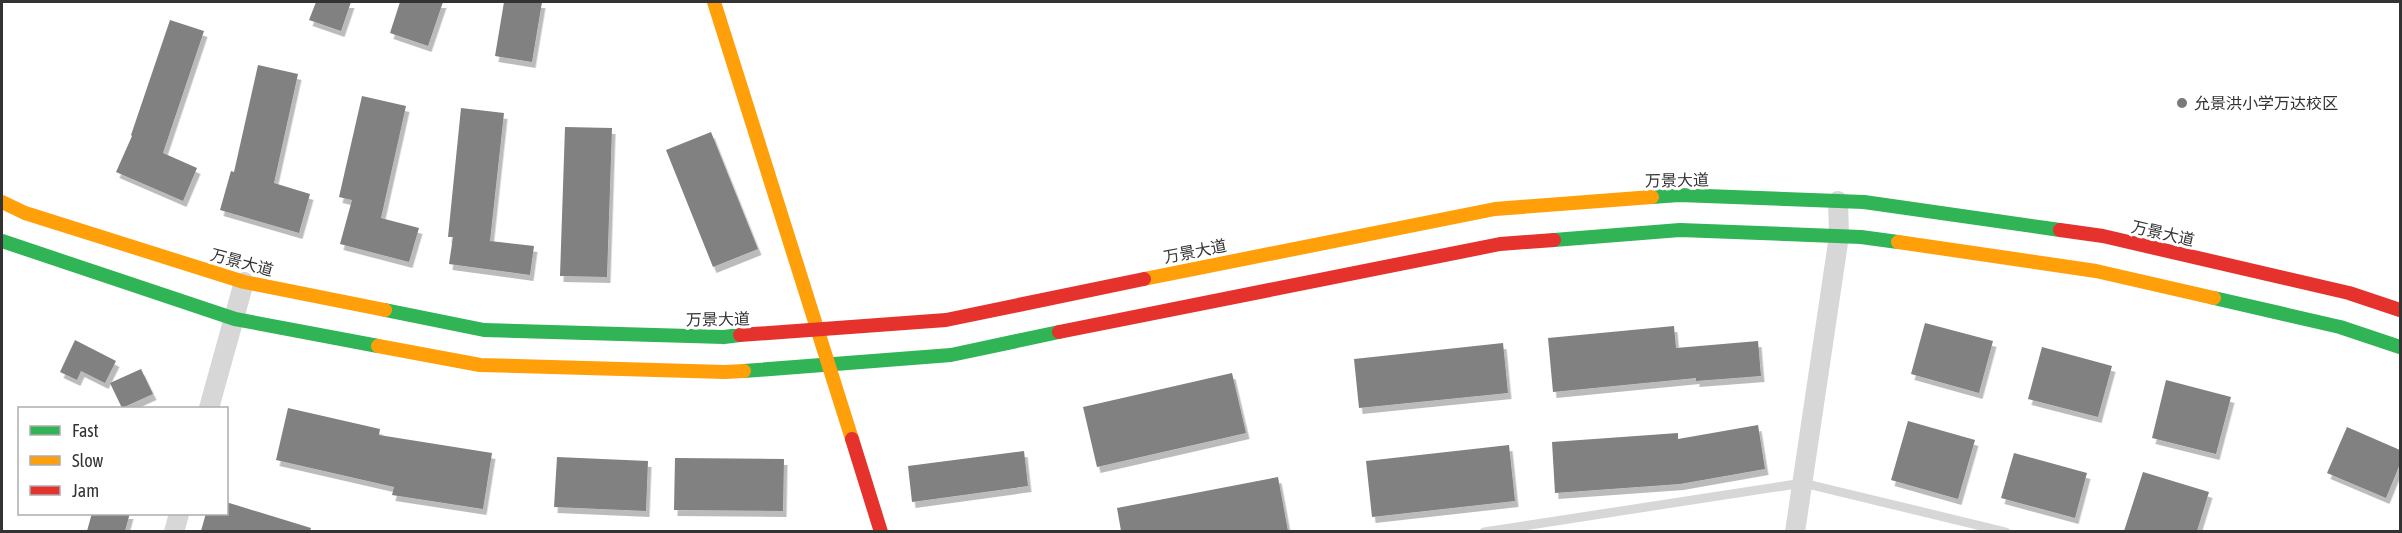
<svg xmlns="http://www.w3.org/2000/svg" width="2402" height="533" font-family="'Asap Condensed','Noto Sans SC',sans-serif">
	<style>
		.building { fill: #818181; filter: url(#shadow) }
		.lines { fill: none; stroke-linecap: round; stroke-linejoin: round }
		.lane { stroke: #d7d7d7; stroke-width: 9 }
		.street { stroke: #d7d7d7; stroke-width: 20 }
		.fast { stroke: #30b455; stroke-width: 14 }
		.slow { stroke: #ff9f0a; stroke-width: 14 }
		.jam { stroke: #e5322d; stroke-width: 14 }
		.poi-dot { fill: #7a7a7a; stroke: #fff; stroke-width: 2 }
		.labels { text-anchor: middle; stroke-width: 6; stroke-linejoin: round; paint-order: stroke }
		.poi-label { font-size: 16px; fill: #333; stroke: #fff; text-anchor: start }
		.street-label { font-size: 16px; fill: #333; stroke: #fff }
	</style>
	<defs>
		<filter id="shadow"><feDropShadow dx="3.5" dy="6" stdDeviation="0" flood-color="#0004"/></filter>
	</defs>
	<rect width="100%" height="100%" fill="#fff"/>
	<path class="building" d="M316 2H351L341 31 309 20Z
		M400 2H443L428 46 390 33Z
		M504 2H542L532 62 495 56Z
		M170 20 204 31 163 153 197 168 183 201 116 172 132 136 131 135Z
		M258 65 298 74 274 183 310 194 299 233 220 210 231 171 234 172Z
		M362 96 406 106 381 218 419 228 409 262 340 244 352 200 339 197Z
		M461 108 504 113 490 241 534 246 530 275 449 264 453 237H448Z
		M565 127 612 128 607 277 560 276Z
		M711 132 758 249 713 267 666 150Z
		M1925 323 1993 341 1979 393 1911 374Z
		M1674 326 1676 348 1758 341 1761 376 1696 381V378L1553 392 1548 338Z
		M75 340 116 361 105 383 81 371 77 380 60 372Z
		M1503 343 1508 393 1359 408 1354 359Z
		M2042 347 2112 366 2098 417 2028 399Z
		M141 369 153 394 122 408 110 383Z
		M1232 373 1246 433 1097 467 1083 407Z
		M2166 380 2231 397 2216 454 2152 438Z
		M288 408 380 429 379 435 492 453 483 509 392 495 394 487 276 460Z
		M1908 421 1975 440 1958 499 1891 480Z
		M1758 425 1765 469 1680 484 1555 493 1552 442 1678 433V439Z
		M2347 427 2400 450V464L2386 498 2327 473Z
		M1509 445 1515 501 1372 517 1366 461Z
		M1024 451 1028 486 912 502 908 466Z
		M2014 453 2087 473 2075 518 2001 498Z
		M557 457 648 461 646 511 554 507Z
		M675 458 784 459 783 511 674 510Z
		M2143 472 2209 492 2197 531H2124Z
		M1278 477 1288 531H1121L1117 508Z
		M226 502 311 528 310 531H201L206 513H226Z
		M92 513H130L125 531H87Z"/>
	<g class="lines">
		<path class="lane" d="M1484 532 1803 483 2006 532"/>
		<path class="street" d="M209 408 244 282
			M174 532 179 514
			M1795 532 1839 236 1838 201"/>
		<path class="fast" d="M1652 197 1679 195 1864 202 2060 230
			M1554 240 1680 230 1861 237 1898 242
			M2 241 235 319 378 346
			M2214 298 2340 327 2400 347
			M385 310 484 330 724 337 740 335
			M744 371 951 355 1059 332"/>
		<path class="slow" d="M714 2 852 439
			M2 202 25 213 244 282 385 310
			M1898 242 2096 271 2214 298
			M1144 279 1495 209 1652 197
			M378 346 480 365 725 372 744 371"/>
		<path class="jam" d="M2060 230 2103 236 2349 293 2400 310
			M1059 332 1500 244 1554 240
			M740 335 946 320 1144 279
			M852 439 881 532"/>
	</g>
	<circle class="poi-dot" cx="2182" cy="103" r="6"/>
	<g class="labels">
		<g class="poi-label">
			<text x="2194" y="109">允景洪小学万达校区</text>
		</g>
		<g class="street-label">
			<text transform="translate(1677 180) rotate(-1)" y="6">万景大道</text>
			<text transform="translate(2163 233) rotate(13)" y="6">万景大道</text>
			<text transform="translate(1195 251) rotate(-11)" y="6">万景大道</text>
			<text transform="translate(242 262) rotate(15)" y="6">万景大道</text>
			<text transform="translate(718 319) rotate(-1)" y="6">万景大道</text>
		</g>
	</g>
	<rect width="2402" height="533" fill="none" stroke="#333333" stroke-width="6"/>
	<rect x="18" y="407" width="210" height="108" fill="#ffffff" stroke="#adadad" stroke-width="1.5"/>
	<rect x="30" y="426" width="30" height="9" fill="#30b455" stroke="#adadad" stroke-width="1.5"/>
	<text x="72" y="437" font-size="18" fill="#333333">Fast</text>
	<rect x="30" y="456" width="30" height="9" fill="#ff9f0a" stroke="#adadad" stroke-width="1.5"/>
	<text x="72" y="467" font-size="18" fill="#333333">Slow</text>
	<rect x="30" y="486" width="30" height="9" fill="#e5322d" stroke="#adadad" stroke-width="1.5"/>
	<text x="72" y="497" font-size="18" fill="#333333">Jam</text>
</svg>
